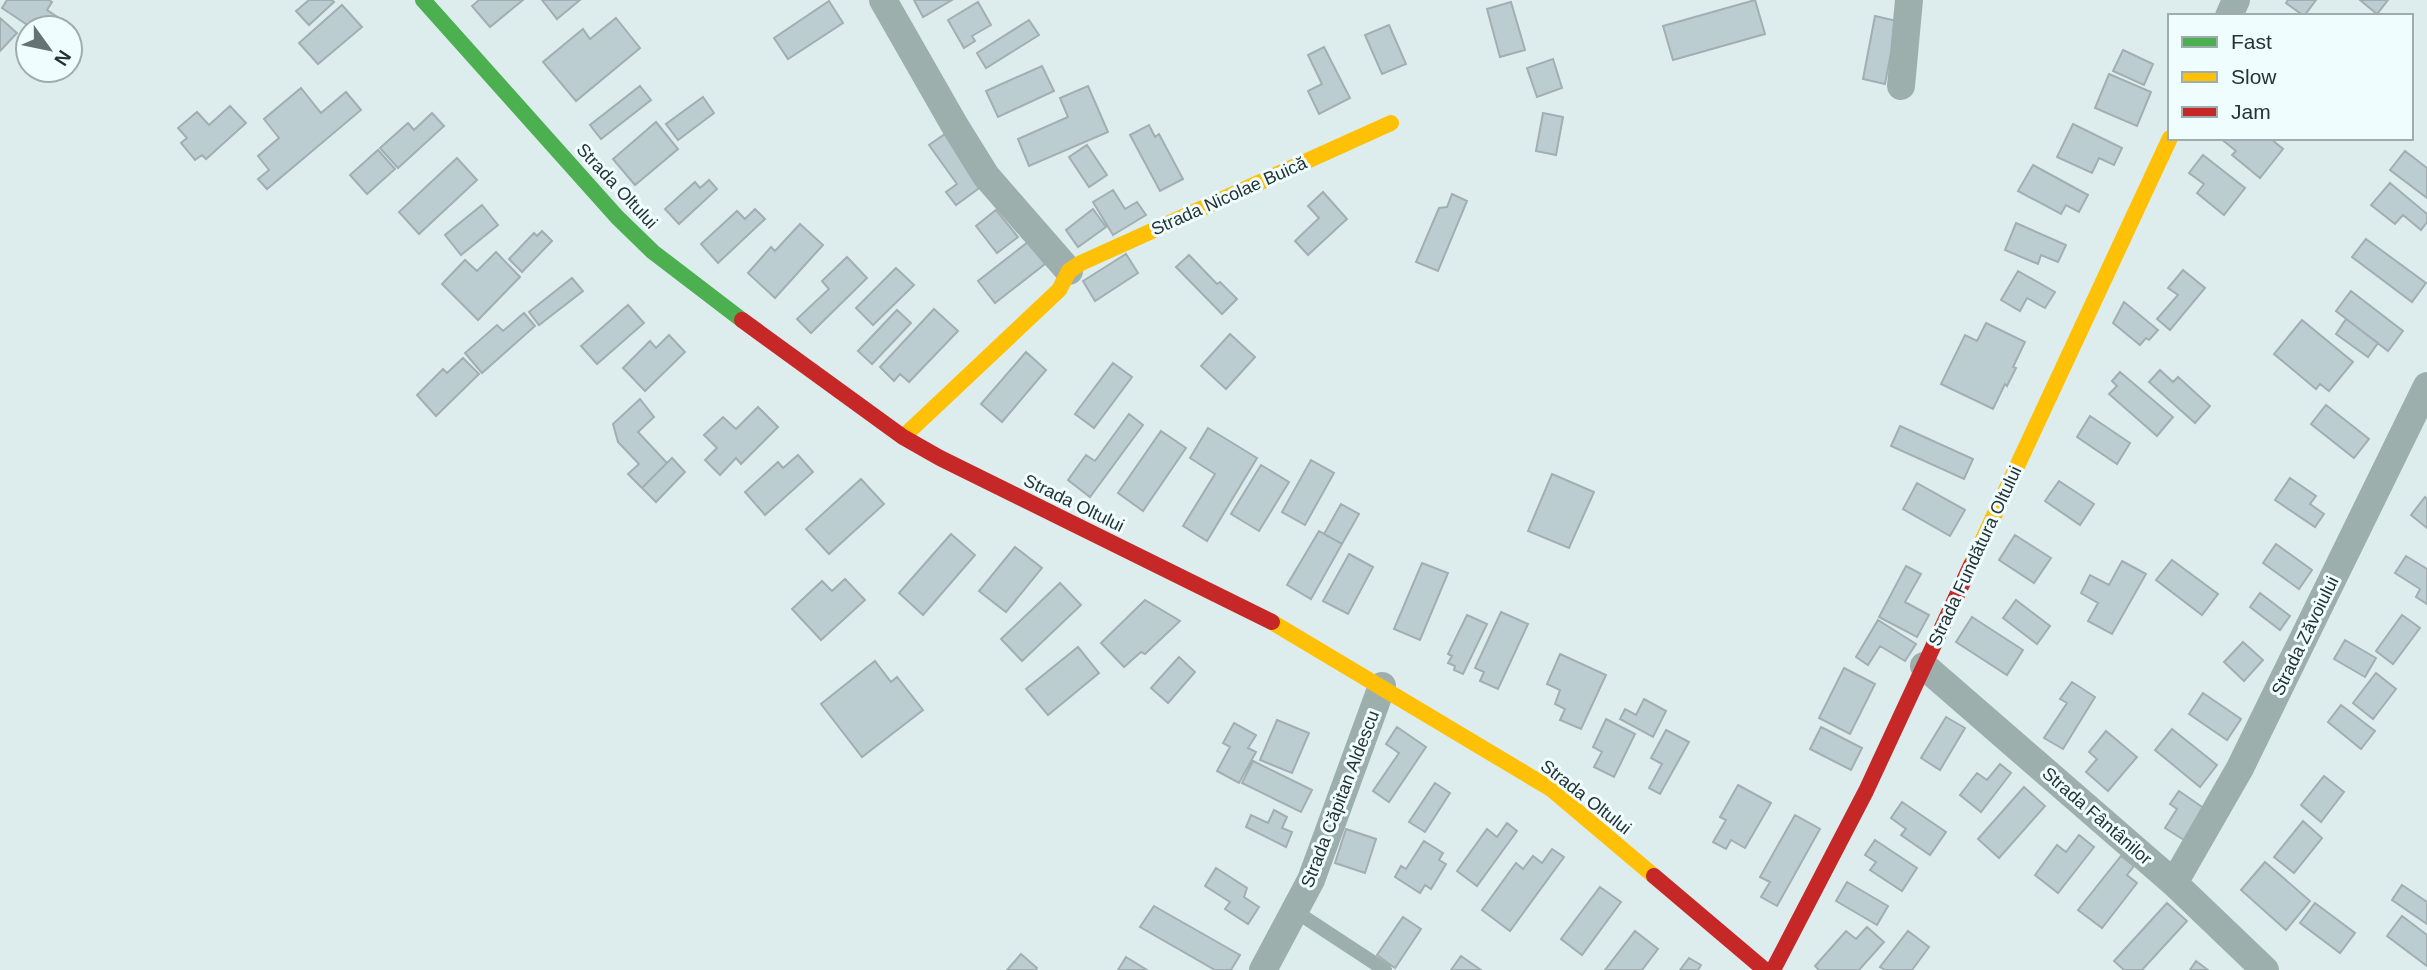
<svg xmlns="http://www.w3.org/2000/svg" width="2427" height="970" font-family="Helvetica,sans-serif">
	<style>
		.building { fill: #bccdd2; stroke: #a2aeb1; stroke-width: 2 }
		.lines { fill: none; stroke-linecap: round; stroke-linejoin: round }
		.lane { stroke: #9dafad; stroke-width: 14 }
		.street { stroke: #9dafad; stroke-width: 28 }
		.fast { stroke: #4caf50; stroke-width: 16 }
		.slow { stroke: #ffc107; stroke-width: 16 }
		.jam { stroke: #c62828; stroke-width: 16 }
		.labels { text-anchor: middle; stroke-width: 6; stroke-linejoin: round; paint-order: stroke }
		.street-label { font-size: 18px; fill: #263233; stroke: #f0fdfe }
	</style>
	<rect width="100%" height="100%" fill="#ddedee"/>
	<path class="building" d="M7 0H49L52 2 47 10 59 18 53 28H32L2 8Z
		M309 0H332L334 2 309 25 296 11Z
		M479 0H523L490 27 472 6Z
		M542 0H580L557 19Z
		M914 0H952L923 17Z
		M1755 0 1765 34 1673 60 1663 26Z
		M2288 0H2316L2304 16 2286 3Z
		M2360 0H2388L2377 14Z
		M829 1 843 23 788 59 774 38Z
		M978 2 991 25 972 36 975 41 964 48 948 20Z
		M1511 2 1525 50 1500 57 1487 9Z
		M342 5 362 27 318 64 299 43Z
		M1875 16 1897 21 1885 84 1863 79Z
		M0 18 17 33 0 51Z
		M616 18 640 48 576 101 543 62 583 29 590 39Z
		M1029 20 1039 35 986 68 977 53Z
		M1389 25 1406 64 1382 74 1365 35Z
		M1324 47 1350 98 1319 114 1308 91 1322 84 1308 55Z
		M2123 50 2153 64 2144 85 2113 71Z
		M1553 59 1562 88 1537 97 1527 68Z
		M1042 66 1054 91 998 117 986 91Z
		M2109 74 2151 92 2137 126 2095 108Z
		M640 86 651 100 601 139 590 125Z
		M1088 86 1108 132 1029 166 1018 139 1068 117 1060 98Z
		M301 88 321 113 346 92 361 110 267 189 258 179 269 170 258 156 279 138 264 119Z
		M703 97 714 113 678 140 666 124Z
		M230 106 246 123 206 159 202 155 195 160 181 143 187 138 178 128 197 112 209 125Z
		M432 113 444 126 398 168 380 148 408 123 414 130Z
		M1543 113 1563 117 1556 155 1536 151Z
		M656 122 678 149 635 185 613 159Z
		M2073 124 2122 148 2114 165 2099 158 2092 173 2057 157Z
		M1149 125 1155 137 1159 134 1183 179 1160 191 1130 135Z
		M945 134 982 186 956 205 946 192 957 184 929 145Z
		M2220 138H2270L2283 149 2260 178 2232 155 2236 151Z
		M1087 145 1107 175 1089 187 1069 157Z
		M378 150 395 169 367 194 350 175Z
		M2405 151 2427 168V198L2390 170Z
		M2203 155 2245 188 2224 215 2197 193 2204 184 2189 173Z
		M457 158 477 180 419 234 399 212Z
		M2033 165 2088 195 2079 212 2066 205 2061 214 2018 191Z
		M709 180 717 189 679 224 665 209 695 182 700 188Z
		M2390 183 2427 214V222L2421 230 2403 215 2395 224 2371 205Z
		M1113 190 1125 209 1137 202 1146 215 1113 235 1093 202Z
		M1323 192 1347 219 1308 255 1295 241 1319 218 1308 206Z
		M1452 194 1467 201 1438 271 1416 262 1439 208 1447 207Z
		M482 205 498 225 461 255 445 235Z
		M755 209 765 219 718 263 701 244 737 211 745 219Z
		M1093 209 1106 227 1078 247 1066 230Z
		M996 210 1018 237 997 253 976 226Z
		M2016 223 2066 245 2058 262 2041 255 2038 264 2005 250Z
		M800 224 823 245 775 298 748 273 771 247 775 251Z
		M542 231 552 241 522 272 509 259 534 233 537 236Z
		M2366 239 2426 283 2412 302 2352 257Z
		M1028 242 1045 264 995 303 978 281Z
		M496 252 520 277 478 320 442 284 465 260 477 271Z
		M1126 254 1138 273 1095 301 1083 281Z
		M1189 255 1217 284 1220 282 1237 299 1222 314 1176 267Z
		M847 257 867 278 811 333 797 319 829 289 822 281Z
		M896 268 914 285 873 325 856 308Z
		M2183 270 2205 288 2170 330 2157 319 2178 295 2168 288Z
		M2018 271 2055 292 2045 308 2027 298 2020 311 2001 300Z
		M572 278 583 291 539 325 529 312Z
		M2351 291 2403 331 2388 351 2336 311Z
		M2124 302 2158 330 2149 340 2146 338 2140 345 2113 323Z
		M628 305 644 323 597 364 581 346Z
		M934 309 958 331 909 382 900 374 894 381 880 367Z
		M897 310 911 323 872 364 858 351Z
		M524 313 535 326 482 373 465 353 497 325 503 331Z
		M2346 319 2378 343 2368 357 2336 334Z
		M2302 320 2353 362 2329 391 2320 384 2316 389 2274 354Z
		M1986 323 2025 342 2013 367 2016 368 2007 386 2005 384 1993 409 1941 384 1965 335 1977 341Z
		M1230 334 1255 357 1226 389 1201 366Z
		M669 335 685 352 645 391 623 368 650 341 656 348Z
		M1026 352 1046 370 1002 422 981 404Z
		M463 358 479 374 436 416 417 395 443 369 447 373Z
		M1113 363 1132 377 1094 428 1075 414Z
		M2160 370 2173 382 2178 377 2210 406 2195 423 2149 382Z
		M2120 372 2173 417 2157 436 2109 394 2117 386 2112 381Z
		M640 399 654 417 638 432 667 463 642 488 628 474 639 464 618 442 613 424Z
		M2326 405 2369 439 2354 458 2311 424Z
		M758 407 778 427 741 464 736 458 720 475 705 460 717 448 704 435 723 417 736 429Z
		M1129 414 1143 425 1090 497 1068 480 1086 455 1095 461Z
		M2090 416 2130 443 2117 464 2077 437Z
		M1900 426 1973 459 1964 479 1891 446Z
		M1208 428 1257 458 1207 541 1183 526 1215 474 1190 458Z
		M1161 431 1186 448 1143 511 1118 493Z
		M798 455 813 472 765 515 745 492 778 462 783 468Z
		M672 458 685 472 656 502 642 488Z
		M1311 460 1334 473 1305 525 1282 512Z
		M1261 465 1289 482 1259 531 1231 514Z
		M1552 474 1594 492 1569 548 1528 531Z
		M2290 478 2316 496 2310 504 2324 514 2315 527 2275 500Z
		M861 479 884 504 829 554 806 529Z
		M2059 481 2094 504 2080 525 2045 501Z
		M1917 483 1965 510 1950 536 1903 509Z
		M2425 497 2427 499V528L2411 515Z
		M1341 504 1359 514 1342 544 1324 534Z
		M1319 531 1342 544 1311 599 1287 585Z
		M951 534 975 555 923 615 899 593Z
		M2015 535 2051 558 2034 583 1999 560Z
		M2276 544 2312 570 2299 589 2263 563Z
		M1015 547 1042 568 1006 612 979 591Z
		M1349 554 1373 567 1348 614 1323 601Z
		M2406 556 2427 569V604L2416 597 2420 589 2395 573Z
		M2172 560 2218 594 2202 615 2156 580Z
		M2122 561 2146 574 2112 634 2088 621 2098 603 2081 593 2090 575 2109 585Z
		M1422 563 1448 573 1420 640 1394 629Z
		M1906 566 1921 574 1905 602 1929 615 1917 637 1879 617Z
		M845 579 865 600 821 640 792 609 822 581 832 591Z
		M1060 583 1081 605 1022 661 1001 639Z
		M2260 593 2290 616 2280 630 2250 607Z
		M1145 600 1180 621 1145 654 1141 652 1124 667 1101 643Z
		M2016 600 2050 626 2037 644 2003 618Z
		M1501 612 1528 624 1498 689 1480 681 1484 672 1475 668Z
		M1467 615 1487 624 1463 674 1454 670 1455 666 1448 663 1452 656 1448 654Z
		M2402 615 2420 628 2393 664 2376 651Z
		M1972 617 2023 650 2007 675 1956 642Z
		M1878 620 1916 644 1905 661 1880 646 1868 665 1856 657Z
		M2345 640 2376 658 2365 677 2334 659Z
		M2243 642 2263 660 2244 681 2224 662Z
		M1078 647 1099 673 1048 715 1026 689Z
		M1560 654 1606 675 1581 729 1560 720 1565 709 1555 704 1560 690 1547 684Z
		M1179 657 1195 672 1168 703 1151 688Z
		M875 661 891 682 897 677 923 710 862 757 821 704Z
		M1844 668 1875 684 1850 734 1819 718Z
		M2376 673 2396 689 2373 719 2353 703Z
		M2072 682 2095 697 2063 749 2044 738 2067 703 2060 699Z
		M2203 693 2241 719 2227 740 2189 714Z
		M1644 699 1666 711 1653 737 1620 719 1625 709 1636 715Z
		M2341 705 2375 731 2361 749 2328 722Z
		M1946 717 1965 728 1940 770 1921 758Z
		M1606 719 1635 734 1614 777 1594 767 1602 752 1593 747Z
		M1277 720 1309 733 1292 773 1260 760Z
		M1234 723 1256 735 1248 748 1256 752 1239 783 1217 771 1230 747 1223 743Z
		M1397 727 1426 747 1389 802 1373 791 1399 753 1386 744Z
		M1821 727 1862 748 1851 770 1810 749Z
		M2172 729 2217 765 2200 787 2155 750Z
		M1666 730 1689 742 1660 794 1649 788 1662 764 1651 758Z
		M2106 731 2137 757 2108 791 2086 772 2097 759 2089 752Z
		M1253 761 1312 790 1301 812 1242 783Z
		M2000 764 2011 773 1981 812 1960 795 1977 773 1987 780Z
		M2324 776 2344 792 2321 822 2301 805Z
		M1435 783 1450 793 1425 832 1409 822Z
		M1738 785 1771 803 1745 848 1731 840 1726 849 1713 842 1726 820 1720 817Z
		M2024 787 2045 806 1999 858 1978 839Z
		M2179 791 2205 809 2184 840 2165 828 2177 809 2170 804Z
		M1902 802 1946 832 1930 855 1901 835 1906 829 1891 818Z
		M1274 810 1287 817 1282 828 1292 832 1286 847 1246 827 1251 815 1268 823Z
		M1795 815 1820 829 1777 906 1761 897 1770 882 1760 877Z
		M2303 821 2322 838 2294 873 2274 857Z
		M1507 823 1517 831 1477 886 1457 871 1487 829 1497 837Z
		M1346 829 1376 839 1365 873 1335 863Z
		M2079 835 2094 847 2058 893 2035 875 2057 845 2066 852Z
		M1875 840 1917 868 1902 891 1870 870 1876 862 1865 855Z
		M1424 841 1443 853 1439 860 1446 864 1431 889 1425 885 1420 893 1395 877 1401 866 1406 869Z
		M1552 849 1564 857 1510 931 1482 910 1516 863 1523 869 1533 856 1542 863Z
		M2121 856 2134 866 2127 875 2137 883 2102 928 2078 910Z
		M2265 862 2310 901 2286 930 2241 890Z
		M1216 868 1247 888 1244 897 1259 907 1248 924 1225 909 1230 902 1205 886Z
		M1847 882 1888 906 1877 925 1836 901Z
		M2402 885 2427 902V924L2392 900Z
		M1600 887 1621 902 1582 955 1561 939Z
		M2167 903 2187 921 2142 970H2124L2114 961Z
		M2315 903 2355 933 2340 953 2300 923Z
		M1154 906 1240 955 1231 970H1215L1140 927Z
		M2402 916 2427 935V966L2387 936Z
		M1403 917 1421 929 1395 968 1377 955Z
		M1867 927 1884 942 1859 970H1819L1815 966 1846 931 1856 939Z
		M1635 931 1658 949 1642 970H1605Z
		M1908 931 1929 947 1912 970H1885L1880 967Z
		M1021 954 1037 968 1036 970H1007Z
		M1461 956 1481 970H1451Z
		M1126 957 1147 970H1118Z
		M1689 958 1701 965 1698 970H1680Z
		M2196 961 2208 970H2190Z"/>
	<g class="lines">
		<path class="lane" d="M1295 911 1385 970"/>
		<path class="street" d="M883 0 955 126 986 176 1069 271
			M2229 16 2236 0
			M1901 86 1909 0
			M1924 666 2174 883 2265 970
			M2174 883 2240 768 2427 386
			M1263 970 1311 880 1382 686"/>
		<path class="fast" d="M423 0 617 217 653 252 742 320"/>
		<path class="slow" d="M903 437 1059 290 1069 271 1081 263 1391 123
			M1971 565 2170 138
			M1272 622 1551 789 1654 876"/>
		<path class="jam" d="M742 320 903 437 940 458 1272 622
			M1654 876 1765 970
			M1773 970 1866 791 1971 565"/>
	</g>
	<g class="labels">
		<g class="street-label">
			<text transform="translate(617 186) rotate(47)" y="6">Strada Oltului</text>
			<text transform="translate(1229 196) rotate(-24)" y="6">Strada Nicolae Buică</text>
			<text transform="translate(1074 503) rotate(26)" y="6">Strada Oltului</text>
			<text transform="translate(1975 556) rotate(-65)" y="6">Strada Fundătura Oltului</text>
			<text transform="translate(2305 636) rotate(-64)" y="6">Strada Zăvoiului</text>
			<text transform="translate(1586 797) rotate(38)" y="6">Strada Oltului</text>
			<text transform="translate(1340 799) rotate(-69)" y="6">Strada Căpitan Aldescu</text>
			<text transform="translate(2097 816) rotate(41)" y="6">Strada Fântânilor</text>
		</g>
	</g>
	<rect x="2168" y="14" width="245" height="126" fill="#f0fdfe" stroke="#9facad" stroke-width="2"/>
	<rect x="2182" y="37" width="35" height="10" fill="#4caf50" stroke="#9facad" stroke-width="2"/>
	<text x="2231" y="49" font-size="21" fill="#263233">Fast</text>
	<rect x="2182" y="72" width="35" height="10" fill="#ffc107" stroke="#9facad" stroke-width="2"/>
	<text x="2231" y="84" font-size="21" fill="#263233">Slow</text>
	<rect x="2182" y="107" width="35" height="10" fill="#c62828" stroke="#9facad" stroke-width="2"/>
	<text x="2231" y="119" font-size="21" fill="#263233">Jam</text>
	<g transform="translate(49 49) rotate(123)"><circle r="33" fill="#f0fdfe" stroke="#9facad" stroke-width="2"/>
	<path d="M0-5L12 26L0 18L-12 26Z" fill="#667374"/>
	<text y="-10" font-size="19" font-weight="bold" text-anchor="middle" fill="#263233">N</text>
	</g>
</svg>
